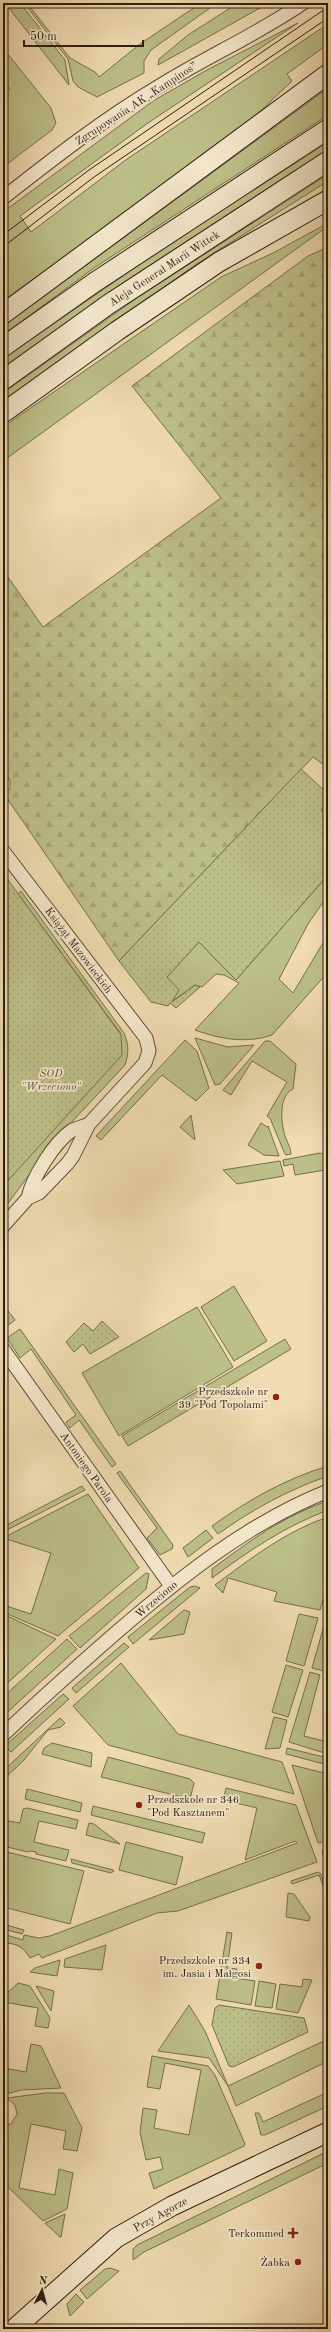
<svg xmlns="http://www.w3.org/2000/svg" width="331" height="2332" font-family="'Old Standard TT',serif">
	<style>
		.grass { fill: #bdbf89; stroke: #746f4c }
		.forest { fill: url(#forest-firs); stroke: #746f4c }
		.park { fill: url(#park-dots); stroke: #746f4c }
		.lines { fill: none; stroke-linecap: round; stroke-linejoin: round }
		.street-casing { stroke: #5c4e37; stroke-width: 15 }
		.secondary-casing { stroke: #2b1f0e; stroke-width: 21 }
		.street { stroke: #f5e8cd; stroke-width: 13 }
		.secondary { stroke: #f5e8cd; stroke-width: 19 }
		.tram { stroke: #2b1f0e; stroke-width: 1 }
		.poi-dot { fill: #8f2418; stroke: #f5e8cd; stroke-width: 1.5 }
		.labels { text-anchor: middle; stroke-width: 3.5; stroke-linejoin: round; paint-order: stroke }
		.street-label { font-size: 11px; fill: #2b1f0e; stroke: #f5e8cd }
		.park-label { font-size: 11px; font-style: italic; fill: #574f33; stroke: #f5e8cd }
		.poi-label { font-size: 11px; fill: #2b1f0e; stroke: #f5e8cd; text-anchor: end }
	</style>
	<defs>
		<pattern id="forest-firs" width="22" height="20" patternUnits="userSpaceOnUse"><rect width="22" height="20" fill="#bdbf89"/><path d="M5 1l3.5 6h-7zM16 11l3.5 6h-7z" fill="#a3a475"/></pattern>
		<pattern id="park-dots" width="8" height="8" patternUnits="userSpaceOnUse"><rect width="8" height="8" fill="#bdbf89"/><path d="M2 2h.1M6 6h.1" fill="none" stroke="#a3a475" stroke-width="1.8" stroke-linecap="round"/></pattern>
	</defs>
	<rect width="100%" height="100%" fill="#f0dbb2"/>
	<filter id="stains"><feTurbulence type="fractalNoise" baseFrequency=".005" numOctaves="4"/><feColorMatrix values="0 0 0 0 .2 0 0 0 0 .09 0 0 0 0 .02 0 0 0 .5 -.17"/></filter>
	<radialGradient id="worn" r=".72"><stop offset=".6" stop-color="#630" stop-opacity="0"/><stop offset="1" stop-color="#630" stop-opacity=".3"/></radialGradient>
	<path class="grass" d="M5 3H20L65 60 69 85Z
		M24 3H27L70 58 95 72 99 77 140 44 201 3H208L210 8 151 50 144 61V73L97 97 78 87 73 81 68 59Z
		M238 3H269L158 65 159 59 188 35Z
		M298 23 148 123 20 216 31 232 127 159 328 24V44L287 74 292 81 250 121 231 136 3 301V252L5 251 3 248V212L153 101 205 71Z
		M3 48 51 108 56 123 52 130 3 167V94L10 89 3 80Z
		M328 88V115L94 268 3 335V326Z
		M328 142V149L118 286 3 369V359L11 353 165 247Z
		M328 174V181L195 265 3 402V393L134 300Z
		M328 223V226L3 461V428L16 418 221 277 273 253Z
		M328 801V818L320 810Z
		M328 875V895L308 924 279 979 293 993 326 938 328 939V972L272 1035C246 1044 220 1039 195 1030L239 983 224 975 216 974 202 987 195 985 170 1003 167 976 199 942 236 980Z
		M21 891 124 1033C129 1045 129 1053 125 1065L55 1140 3 1210V1185L121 1034 18 894Z
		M195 1038 228 1047 254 1045 220 1084 215 1085Z
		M185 1040 197 1051 209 1088 196 1101 162 1075 101 1140 96 1136Z
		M265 1041H270L296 1064 293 1089C278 1096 281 1123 285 1136 287 1142 291 1148 291 1154L286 1155 284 1152 270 1118 267 1116 287 1082 252 1061 231 1095 223 1090Z
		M191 1115 195 1140 180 1127Z
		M261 1123 267 1127 268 1126 279 1156 264 1155 248 1145Z
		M320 1153 324 1155 327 1168 325 1170 295 1175 293 1164 284 1166 283 1160Z
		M280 1161 284 1176 237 1184 223 1170Z
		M234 1286 267 1341 234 1361 201 1307Z
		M5 1307 15 1320 3 1329V1309Z
		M197 1307 233 1367 119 1436 82 1373Z
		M20 1329 116 1464 112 1467 79 1420 70 1428 66 1422 76 1415 31 1349 20 1358 7 1338Z
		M285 1339 291 1349 128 1446 122 1436Z
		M328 1466V1476C288 1490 253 1509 218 1534L212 1526C248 1500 285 1479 328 1466Z
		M120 1471 173 1545 172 1549 160 1555 147 1538 157 1528 117 1473Z
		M82 1486 85 1490 3 1532V1527Z
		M88 1494 139 1568 58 1636 3 1612V1605L31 1614 51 1553 3 1538Z
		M328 1501V1510C284 1527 250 1550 212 1578V1569C248 1542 285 1515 328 1501Z
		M328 1517V1584L320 1610 274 1601 277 1592 228 1578 223 1593 215 1585C250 1559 286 1531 328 1517Z
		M206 1530 213 1538 188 1557 183 1548Z
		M146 1573 149 1574 146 1589 80 1648 69 1636Z
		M195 1586 200 1588 133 1644 128 1637 190 1587Z
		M184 1610 190 1612 184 1634 149 1640Z
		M3 1614 56 1639 3 1687Z
		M299 1614 318 1618 304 1666 286 1661Z
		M327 1615 328 1616V1672L312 1668Z
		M67 1639 77 1649 3 1716V1697Z
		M124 1643 129 1647 76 1693 72 1688Z
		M121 1663 178 1734 282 1762 294 1794 108 1745 73 1706Z
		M286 1665 303 1670 288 1717 272 1712Z
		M310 1672 320 1675 304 1736 328 1742V1754L289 1742Z
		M63 1694 69 1699 11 1752 5 1746Z
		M274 1717 287 1720 280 1748 265 1749Z
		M60 1718 65 1723 61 1727 48 1730 24 1760 3 1780V1771Z
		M52 1743 92 1753 91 1767 42 1754 44 1748Z
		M287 1748 328 1758V1765L286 1754Z
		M108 1757 190 1779 194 1783 190 1799 101 1777Z
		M292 1765 328 1774V1836L323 1842 318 1843Z
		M226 1788 296 1805 317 1862 178 1911 157 1913 42 1958 39 1954 30 1958C23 1947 17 1943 3 1943V1934L23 1940 24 1935 39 1938 50 1936 297 1843 295 1841 245 1860 257 1808 223 1800Z
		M27 1789 82 1803 80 1812 25 1799Z
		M93 1806 205 1833 202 1843 91 1815Z
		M27 1808 78 1820 76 1829 39 1821 34 1842 69 1850 66 1861 36 1854V1852L30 1851 28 1852 3 1846 8 1821 20 1823 23 1809Z
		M89 1823 94 1824 120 1844 86 1835Z
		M328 1841V1860L324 1858 322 1852Z
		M126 1842 183 1857 176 1885 119 1870Z
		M3 1851 84 1871 70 1924 3 1907Z
		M71 1859 113 1870 114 1871 111 1873 72 1863Z
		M318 1872 321 1874 328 1899 319 1875 292 1884 291 1881Z
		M288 1893 294 1894 310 1917 309 1921 286 1917Z
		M3 1924 24 1930 22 1934 3 1929Z
		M227 1932 232 1933 227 1968 237 1969 236 1978 255 1981 251 2005 216 1999Z
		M106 1945 102 1970 64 1967 65 1959Z
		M60 1960 57 1976 30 1972 35 1968Z
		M303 1979 312 1980 298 2013 276 2009 280 1984 302 1987Z
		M259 1981 276 1984 272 2008 255 2006Z
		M18 1983 30 1986 50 2018 48 2028 35 2026 38 2008 3 2002V1997Z
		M36 1986 54 1991 51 2011Z
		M189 2005 205 2031 228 2086 328 2039V2061L236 2106 228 2086 209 2058 158 2051Z
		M31 2044 41 2046 61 2088 21 2090 3 2095V2068L26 2072Z
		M152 2056 208 2066 215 2075 245 2144 244 2146 154 2189 149 2173 163 2169 160 2157 146 2160 140 2132 143 2108 157 2110 154 2128 189 2135 201 2070 165 2063 160 2089 147 2087Z
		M328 2092V2106L265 2135H261L255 2113H259L263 2122Z
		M45 2093H64L82 2128 77 2151 63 2149 66 2131 31 2124 19 2188 55 2195 59 2169 73 2173 67 2209 43 2221 6 2185 3 2179V2126L11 2124 17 2114 15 2105 7 2098Z
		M328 2151V2163L144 2252 133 2260V2249L137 2245Z
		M65 2214 61 2237H60L45 2223Z
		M110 2268 119 2271 87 2299 80 2290 105 2269Z
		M76 2294 84 2302 70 2316 67 2304Z
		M45 2324H53L58 2327 40 2329Z"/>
	<path class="forest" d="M328 247V768L313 757 119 961 4 794 10 789V781L3 770V570L43 627 221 498 132 386 308 256Z"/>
	<path class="park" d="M301 769 328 794V801L321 810 328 818V875L236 980 199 942 167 977 179 990 172 1002 195 985 200 987 176 1008 170 1003 168 1006 151 1002 119 961Z
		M3 873 121 1035 122 1055 3 1186Z
		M102 1321 119 1337 90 1354 83 1344 74 1352 66 1342 84 1323 93 1331Z
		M219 2005 304 2018 308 2032 233 2067 229 2066 212 2025 215 2008Z"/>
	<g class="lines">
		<g class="street-casing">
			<path id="street" d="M3 198C54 158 105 118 161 85 208 56 258 34 303 3
				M3 851 146 1038 149 1051 145 1063 89 1124 73 1156 67 1164 39 1193 28 1198 3 1226
				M28 1198C32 1178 54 1143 71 1131 76 1128 83 1127 89 1124
				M3 1349 171 1586
				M3 1735C40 1699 79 1665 118 1631 182 1576 248 1523 328 1491"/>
		</g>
		<g class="secondary-casing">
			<path id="secondary" d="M3 314 328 74
				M3 347 95 282 328 129
				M3 380 109 304 328 161
				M3 413 117 331 219 262 328 200
				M14 2329 116 2238 172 2206 328 2132"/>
		</g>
		<use href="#street" class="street"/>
		<use href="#secondary" class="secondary"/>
		<path class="tram" d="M3 235 89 170 328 7
			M3 247 94 177 328 18"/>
	</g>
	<g class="poi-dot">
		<circle cx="276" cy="1397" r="4"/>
		<circle cx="139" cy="1805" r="4"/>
		<circle cx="259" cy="1966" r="4"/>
		<path d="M291 2227h4v4h4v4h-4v4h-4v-4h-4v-4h4z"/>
		<circle cx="298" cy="2262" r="4"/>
	</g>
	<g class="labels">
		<g class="street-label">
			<text transform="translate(136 103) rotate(-33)" y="4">Zgrupowania AK „Kampinos”</text>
			<text transform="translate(164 268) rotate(-33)" y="4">Aleja Generał Marii Wittek</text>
			<text transform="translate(79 950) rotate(53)" y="4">Książąt Mazowieckich</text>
			<text transform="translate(87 1467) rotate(55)" y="4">Antoniego Parola</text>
			<text transform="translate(156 1599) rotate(-40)" y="4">Wrzeciono</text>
			<text transform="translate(160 2214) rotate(-29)" y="4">Przy Agorze</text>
		</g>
		<g class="park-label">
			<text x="51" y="1077">SOD<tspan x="51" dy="13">"Wrzeciono"</tspan></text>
		</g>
		<g class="poi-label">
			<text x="268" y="1395">Przedszkole nr<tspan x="268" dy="13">39 "Pod Topolami"</tspan></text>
			<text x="147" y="1803" text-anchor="start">Przedszkole nr 346<tspan x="147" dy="13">"Pod Kasztanem"</tspan></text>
			<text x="251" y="1964">Przedszkole nr 334<tspan x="251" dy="13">im. Jasia i Małgosi</tspan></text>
			<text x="284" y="2237">Terkommed</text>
			<text x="290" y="2266">Żabka</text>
		</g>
	</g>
	<rect width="331" height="2332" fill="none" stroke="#f0dbb2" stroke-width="16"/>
	<rect x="4" y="4" width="323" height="2324" fill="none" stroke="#2b1f0e" stroke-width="2"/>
	<rect x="8" y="8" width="315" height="2316" fill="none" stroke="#2b1f0e"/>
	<g transform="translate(42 2290) rotate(6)" stroke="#f5e8cd" stroke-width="3" paint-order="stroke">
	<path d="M0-3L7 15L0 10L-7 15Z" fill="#2b1f0e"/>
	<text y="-6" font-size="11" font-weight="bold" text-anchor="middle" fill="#2b1f0e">N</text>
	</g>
	<path d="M24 40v6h119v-6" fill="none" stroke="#2b1f0e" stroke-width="2"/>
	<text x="30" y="40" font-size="12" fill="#2b1f0e" stroke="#f5e8cd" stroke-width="3" paint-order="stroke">50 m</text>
	<rect width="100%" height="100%" filter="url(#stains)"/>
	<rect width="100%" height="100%" fill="url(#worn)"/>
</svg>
